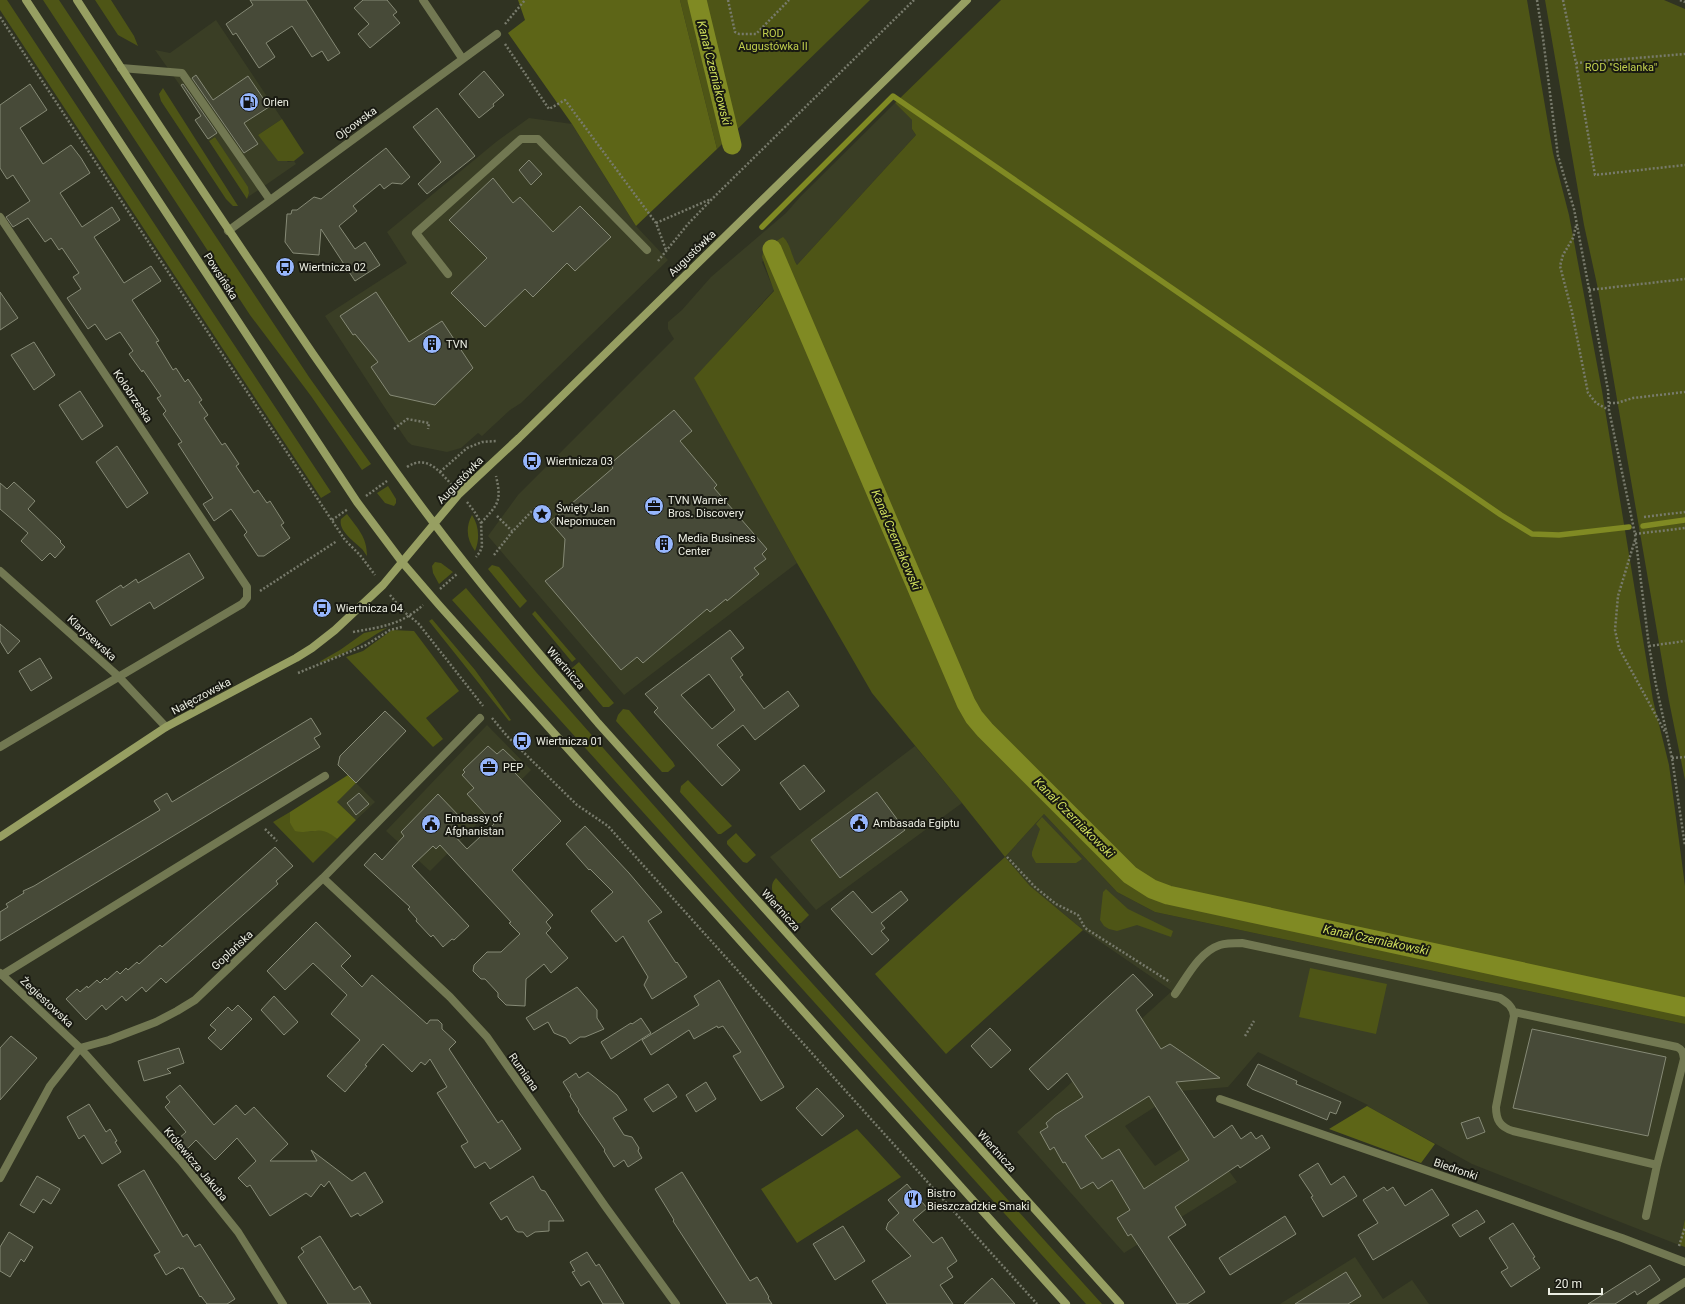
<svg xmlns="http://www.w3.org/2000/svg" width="1685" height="1304" font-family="Roboto,sans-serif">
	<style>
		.built { fill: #3a3e25 }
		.green { fill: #4e5516 }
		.forest { fill: #5d6517 }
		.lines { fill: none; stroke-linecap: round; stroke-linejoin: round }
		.stream { stroke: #808a23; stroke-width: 5.5 }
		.canal { stroke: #808a23; stroke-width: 19 }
		.building { fill: #474a38; stroke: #868a76; fill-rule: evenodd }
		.path { stroke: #787b6c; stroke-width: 2.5; stroke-dasharray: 2 2; stroke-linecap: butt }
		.lane { stroke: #727852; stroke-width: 8 }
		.street { stroke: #727852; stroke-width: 8 }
		.secondary { stroke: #979f62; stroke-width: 8 }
		.labels { text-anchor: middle; stroke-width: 4; stroke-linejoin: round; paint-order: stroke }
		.park-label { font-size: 11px; fill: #c1cf4d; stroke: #191a12 }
		.poi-label { font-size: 11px; fill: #ebede2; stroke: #191a12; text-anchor: start }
		.street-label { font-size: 11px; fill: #ebede2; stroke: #191a12 }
		.water-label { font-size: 12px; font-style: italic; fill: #cfde5d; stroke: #191a12 }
	</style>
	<rect width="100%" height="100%" fill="#303322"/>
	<path class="built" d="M216 20 282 119 258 135 288 162 294 161 296 164 248 197 249 193 215 137 209 141 195 120 201 115 155 50 170 53Z
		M895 103 912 120V129L916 135 797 265 793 259 787 241 762 262 774 290 695 378 797 563 624 695 488 536 518 495 674 339 668 329V322L682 310 711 277 786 213 800 197Z
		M529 118 572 124 636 226 668 260 521 403 510 410 482 436 478 433 461 448 447 452 412 445 408 442 381 402 325 316 407 263 387 232 496 142Z
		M487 725 531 770 430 871 386 831Z
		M915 746 962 803 816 910 770 857Z
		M356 783 375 802 356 820 337 802Z
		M1044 814 1117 892 1155 912 1685 1024V1219L1679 1245 1472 1164 1367 1106 1368 1105 1258 1052 1228 1087 1180 1091 1125 1126 1155 1166 1203 1135 1237 1182 1124 1253 1017 1132 1172 991 1083 930 1030 886 1005 857Z
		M1355 1257 1383 1299 1412 1280 1429 1304H1280Z"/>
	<path class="green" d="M0 0H7L331 492 321 498 0 10Z
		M43 0H59L309 377 371 464 362 470 311 396 250 315Z
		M95 0H111L134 36 138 46 118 35Z
		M680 0H870L717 149Z
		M1001 0H1527L1553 153 1569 215 1602 391 1653 700 1669 765 1685 886V1024L1155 912 1117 892 1044 814 1005 857 1030 886 1083 930 946 1054 875 974 1005 857 962 803 872 693 797 563 694 378 774 291 762 257 763 253 778 240 783 237C791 244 791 256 797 265L916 135 912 129V120L895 103Z
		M1545 0H1664L1685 9V780L1669 701 1598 289 1584 225Z
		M163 88 238 206H233L226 199 161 101 159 94Z
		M282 119 304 153 294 161H278L258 135Z
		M215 137 248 187 249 193 247 199 209 141Z
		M388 486 396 499V503L394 506 385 503 377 493Z
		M347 514C358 529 367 537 367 556 365 554 364 551 362 549 354 541 338 531 341 519Z
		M472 515C479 525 480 540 475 551 467 540 465 528 472 515Z
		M435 562 441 563 453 572 439 584 433 573 432 566Z
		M492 565 499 567 527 601 520 608 488 569Z
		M466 588 536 672 756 921 1102 1304H1086L452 600Z
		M535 611 576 659 572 662 532 614Z
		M432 619 475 670 511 720 509 721 429 621Z
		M387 628C372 636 335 662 319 662L340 650 364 633Z
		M392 630 414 631 459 691 426 718 443 739 433 747 346 657 363 651Z
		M579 662 614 703 609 707H603L571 669Z
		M623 709 629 710 673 762 675 766 668 772H662L616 721 618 715Z
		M688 780 732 826 721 834H718L680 792 681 786Z
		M290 812V823L304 832 324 830 330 832 337 839 313 863 273 822Z
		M1042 817 1082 859 1076 863H1036L1032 856V852L1040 829 1036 824Z
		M736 833 756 855 747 863 743 862 727 844V841Z
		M776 878 809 915 801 923H797C788 912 762 892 776 878Z
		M1106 889 1128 909 1173 931 1171 937 1137 925 1117 931 1109 929 1104 926 1100 920 1103 892Z
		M1310 968 1387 984 1376 1034 1299 1017Z
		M857 1129 901 1177 797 1243 761 1189Z
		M1685 1219V1247L1679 1245Z"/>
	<path class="forest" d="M518 0H680L717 149 636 226 572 124 508 33 525 20Z
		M348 775 356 783 337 802 356 820 337 839C320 824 314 835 295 831L290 823V812Z
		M1367 1106 1435 1144 1421 1163 1329 1129Z"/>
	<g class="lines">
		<path class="stream" d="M762 227 893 96 1501 515 1532 534 1559 535 1629 527
			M1643 526 1685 520"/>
		<path class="canal" d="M697 0 732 145
			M772 249 966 703 974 717 985 730 1130 875 1152 889 1168 895 1685 1007"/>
	</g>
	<path class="building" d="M250 0H306L340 53 328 61 322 51 312 57 292 26 266 43 275 57 259 68 236 33 233 35 226 24 253 5Z
		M363 0H387L397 12 393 15 400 23 370 48 358 34 369 24 354 8Z
		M484 71 504 95 493 104 494 106 479 118 459 94Z
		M196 75 213 100 248 76 269 107 244 123 258 144 244 153 192 78Z
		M30 84 47 110 20 128 43 164 71 145 81 158 90 173 60 193 82 227 112 207 120 220 94 237 124 283 151 266 161 281 132 300 159 341 156 342 173 370 176 368 185 382 188 379 202 400 199 402 208 415 204 418 222 445 225 443 239 464 236 466 254 493 258 490 267 503 270 501 284 523 281 525 290 538 264 556H258L244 535 247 532 231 509 214 521 203 504 213 498 178 444 182 442 163 414 166 411 157 398 161 396 143 370 142 372 129 354 133 351 120 332 106 340 95 324 88 329 67 298 81 289 73 277 79 273 62 248 59 250 51 238 45 242 28 218 13 227 6 217 30 201 13 175 7 179 0 168V105Z
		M183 84 217 133 208 139 195 120 201 116 181 85Z
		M437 108 475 156 427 194 418 184 441 162 413 127Z
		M386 148 410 177 402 184 392 183 384 189 380 184 353 206 357 211 339 226 355 249 365 242 380 265 355 281 321 229 319 255 293 253 285 242 287 214H291L292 210H297L314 197 321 199Z
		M529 160 542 174 531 185 519 170Z
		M493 178 513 203 520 197 553 232 580 206 611 237 575 271 567 263 533 297 525 289 485 327 451 293 487 258 449 220Z
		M0 292 18 318 0 330Z
		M376 292 409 342 442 321 473 368 435 405 390 395 371 367 378 362 355 334 353 335 340 316Z
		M34 342 55 375 34 390 11 355Z
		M80 391 103 426 82 440 59 405Z
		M674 410 692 431 680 441 717 485 714 488 767 549 762 554 766 559 754 568 759 574 727 601 726 599 710 612 707 609 643 663 637 657 621 670 545 581 563 567 565 539 550 522 613 468 610 464Z
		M117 446 148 493 127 508 96 462Z
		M14 482 35 501 28 509 61 541 60 542 65 547 55 558 50 553 42 561 21 541 28 533 0 509V483L7 489Z
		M189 553 204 578 154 609 150 602 111 626 96 601 121 585 123 588 136 579 138 583Z
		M0 624 20 641 8 654 0 641Z
		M730 630 744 648 731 658 743 675 740 677 764 709 788 691 799 706 755 740 743 725 717 745 740 770 722 786 654 712 658 708 645 694ZM709 674 735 710 712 729 681 695Z
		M40 658 52 678 31 691 19 671Z
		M385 711 406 731 356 783 338 765 340 756Z
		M311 718 321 734 314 738 320 747 0 941V912L8 907 6 904 24 893 23 891 34 886 160 810 154 801 167 793 172 802Z
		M488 746 497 754 503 749 522 767 515 773 561 821 512 870 553 915 546 922 551 928 546 933 568 958 551 973 544 964 526 979 525 1006 506 1005 498 997V993L485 979H481L473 971 474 965 487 952H501L520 934 509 923 511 922 440 845 436 849 433 846 412 866 469 926 454 940 452 939 443 947 433 935 431 937 416 921 417 919 408 909 410 907 364 865 375 853 382 860 404 836 401 832 438 794 461 818 449 830 467 849 494 824 467 794 474 788 462 775 465 772 463 770Z
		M804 765 825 791 800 810 780 783Z
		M877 792 905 830 840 878 811 840Z
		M359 793 369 804 356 815 347 803Z
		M585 826 629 873 662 912 648 921 676 963 677 962 687 977 652 999 644 985 648 977 623 936 616 942 591 911 613 892 590 869 589 870 566 844Z
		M275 847 293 866 276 881 278 884 166 983 161 978 146 992 142 987 126 1001 122 996 106 1010 102 1005 86 1020 66 999 77 989 80 992 87 986 88 988 97 980 100 983 105 978 107 980 117 971 120 974 126 968 128 970 137 962 139 964 160 945 162 947Z
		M853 891 872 913 901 891 908 900 881 923 885 928 881 931 889 940 872 955 831 909Z
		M316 922 351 956 341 966 362 987 372 975 427 1024 430 1020H438L442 1024V1029L456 1042 449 1049 498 1123 502 1120 521 1149 490 1169 485 1162 475 1168 461 1146 468 1142 437 1093 447 1087 430 1059 425 1065 421 1062 412 1072 383 1044 365 1065 367 1066 345 1092 327 1076 360 1040 331 1014 347 995 313 963 285 990 267 971Z
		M1133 974 1153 995 1136 1010 1161 1049 1170 1044 1220 1078 1176 1082 1214 1138 1232 1125 1241 1139 1251 1132 1256 1139 1262 1135 1270 1148 1240 1168 1238 1165 1175 1207 1186 1225 1168 1237 1205 1292 1187 1304H1177L1131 1234 1128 1236 1117 1218 1130 1210 1112 1180 1098 1189 1093 1182 1081 1189 1065 1162 1063 1163 1054 1147 1050 1150 1040 1132 1048 1127 1046 1123 1055 1115 1083 1097 1067 1073 1048 1090 1029 1069ZM1149 1096 1189 1160 1144 1189 1119 1149 1102 1159 1085 1136Z
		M719 980 784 1087 761 1101 733 1056 741 1052 723 1026 718 1028 717 1026 694 1039 689 1030 651 1055 642 1040 699 1005 694 996Z
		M577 987 597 1010V1018L604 1029 585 1037H580L570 1044 566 1038 554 1033 548 1022 534 1030 526 1018Z
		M274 996 298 1022 284 1035 261 1010Z
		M238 1005 252 1019 221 1050 208 1038 216 1030 210 1025 228 1007 232 1011Z
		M641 1018 651 1033 611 1059 601 1042 631 1023 632 1024Z
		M990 1028 1011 1050 991 1068 971 1046Z
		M1532 1029 1666 1057 1648 1136 1513 1108Z
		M11 1036 37 1058 0 1100V1048Z
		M179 1048 184 1063 167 1069 171 1073 144 1081 138 1061Z
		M1258 1064 1297 1081 1296 1084 1341 1102 1336 1114 1330 1112 1327 1120 1252 1089 1247 1085Z
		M588 1072 617 1095 627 1110 613 1118 624 1135 632 1137 639 1148 638 1151 642 1158 628 1167 624 1160 614 1167 604 1151 605 1150 578 1111 579 1110 570 1096 571 1095 563 1082 576 1073 579 1078Z
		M706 1082 716 1099 696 1112 686 1095Z
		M668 1084 677 1097 653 1112 644 1099Z
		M180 1085 214 1125 236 1105 245 1115 254 1107 288 1144 270 1161H317L311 1150 352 1181 365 1172 383 1202 360 1216 358 1213 351 1217 329 1181 324 1187 321 1184 311 1197 306 1193 270 1216 250 1185 247 1187 238 1178 256 1161 237 1138 215 1160 196 1140 187 1149 178 1139 186 1132 165 1107 170 1102 166 1097Z
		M817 1088 844 1116 822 1136 796 1108Z
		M89 1104 106 1132 110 1129 117 1141 115 1142 121 1152 102 1164 84 1135 79 1139 67 1117Z
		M1479 1117 1485 1132 1467 1139 1461 1123Z
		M1318 1163 1331 1185 1344 1176 1357 1196 1323 1217 1311 1197 1313 1196 1299 1175Z
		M144 1170 183 1237 187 1234 195 1247 200 1244 235 1299 227 1304H207L201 1296 200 1297 183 1268 180 1269 179 1267 166 1275 154 1255 160 1252 118 1185Z
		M682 1172 750 1281 757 1277 769 1297 768 1298 772 1304H727L673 1221 674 1220 655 1189Z
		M37 1176 60 1189 51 1204 43 1199 34 1213 20 1205Z
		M533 1176 541 1190 545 1191 564 1221H549V1231L535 1232 527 1237 523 1232H518L515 1230 507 1216 501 1220 490 1203Z
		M907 1184 927 1208 913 1220 933 1243 942 1237 957 1261 947 1268 953 1277 940 1285 953 1304H887L872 1281 911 1256 886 1229 888 1223 899 1213 888 1200Z
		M1384 1187 1387 1191 1393 1187 1405 1206 1432 1189 1449 1215 1373 1260 1358 1235 1378 1223 1363 1200Z
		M1477 1210 1485 1222 1460 1237 1452 1225Z
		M1285 1216 1296 1234 1230 1275 1219 1258Z
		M1513 1223 1535 1257 1533 1258 1540 1268 1511 1287 1501 1272 1508 1268 1489 1238Z
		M843 1226 865 1261 835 1280 813 1244Z
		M9 1232 33 1247 24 1262 21 1259 10 1277 0 1271V1247Z
		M320 1236 354 1290 360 1286 371 1304H328L298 1257 304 1252 301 1248Z
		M587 1252 596 1266 599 1264 624 1304H603L589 1281 581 1286 572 1272 575 1271 570 1262Z
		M1650 1265 1660 1280 1637 1295 1635 1291 1615 1304H1588Z
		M1346 1272 1361 1296 1348 1304H1295Z
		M992 1278 1015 1304H964Z"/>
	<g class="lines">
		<path class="path" d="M728 0 735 32 739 34H756L789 0
			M1537 0 1543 38 1558 156 1574 209 1608 390 1609 410 1635 534 1649 646 1656 685 1672 758 1685 846
			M1563 0 1576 63 1595 175 1685 165
			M1680 0 1685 2
			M0 17 323 507 345 540 360 555 375 575
			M505 24 525 0
			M505 44 549 109 565 100 656 223 666 250
			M1576 63 1685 54
			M656 223 711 199
			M1576 226 1573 238 1563 255 1560 266 1572 312 1588 393 1596 403 1609 410
			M658 261 688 224 712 199 914 0
			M1589 290 1685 279
			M1609 403H1617L1633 398 1685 392
			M394 429 407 419 429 423 428 429
			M407 467C427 454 439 471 452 485
			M440 472 467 448 482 442 497 441
			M366 496 387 481
			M467 502 474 511 481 523 482 546 480 552 476 557
			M497 516 512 531
			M1644 517 1685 512
			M332 520 348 509
			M481 523C498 504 502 502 496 476
			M1635 534 1685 528
			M1635 540 1618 596 1615 630 1619 648 1665 732
			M494 555 512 532 532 511
			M440 589 457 574
			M260 591 337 541
			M390 595 403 611 418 623 483 706
			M353 632C381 627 401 625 423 605
			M1649 646 1685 641
			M298 673 366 645 390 630 402 627
			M492 718 507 736 577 805 608 826 1037 1304
			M1672 758 1685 757
			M265 829 277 841
			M1007 857 1035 887 1056 904 1078 915 1085 928 1170 982
			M1245 1036 1254 1021
			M1679 1246 1685 1227"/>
		<path class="lane" d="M121 68 182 73 270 200
			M448 274 416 233 521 139H538L647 250
			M1175 994C1187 977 1199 952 1220 945 1226 943 1235 943 1242 943L1500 998C1508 1003 1513 1007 1514 1016L1496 1107C1496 1120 1500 1127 1513 1131L1657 1165 1646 1216
			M1514 1012 1677 1047C1683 1050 1683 1053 1684 1059L1657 1165"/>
		<path class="street" d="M423 0 462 58
			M0 217 247 587V598L242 604 0 747
			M228 231 497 34
			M0 571 118 676 166 727
			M323 878 450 997 487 1037 605 1206 676 1304
			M0 973 80 1048 181 1161 238 1232 283 1304
			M2 975 325 776
			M1220 1099 1622 1238 1685 1262
			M0 1178 50 1086 80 1048 109 1040 156 1022 177 1011 195 1000 323 878 480 718
			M1651 1304 1685 1282"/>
		<path class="secondary" d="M26 0 357 502 402 562 439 605 1066 1304
			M77 0C154 119 233 237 313 354 353 411 391 467 433 522 485 591 542 657 598 723L1120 1304
			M0 837 166 727 296 658 312 648 335 630 383 585 459 494 519 438 967 0"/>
	</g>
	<defs>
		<g id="fuel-disc" transform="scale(1)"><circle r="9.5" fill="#96b6fd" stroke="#191a12"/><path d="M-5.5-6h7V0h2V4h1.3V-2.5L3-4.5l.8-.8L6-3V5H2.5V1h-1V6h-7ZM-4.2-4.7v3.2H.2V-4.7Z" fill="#111"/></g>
		<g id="bus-disc" transform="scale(1)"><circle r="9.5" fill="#96b6fd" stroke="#191a12"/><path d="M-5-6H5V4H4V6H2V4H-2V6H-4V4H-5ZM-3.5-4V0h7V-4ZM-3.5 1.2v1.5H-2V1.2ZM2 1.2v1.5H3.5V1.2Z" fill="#111"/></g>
		<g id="building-disc" transform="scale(1)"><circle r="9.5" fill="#96b6fd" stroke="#191a12"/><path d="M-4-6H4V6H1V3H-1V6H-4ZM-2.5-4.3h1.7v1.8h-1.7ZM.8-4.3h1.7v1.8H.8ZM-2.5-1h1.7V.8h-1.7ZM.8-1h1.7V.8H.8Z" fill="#111"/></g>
		<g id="office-disc" transform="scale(1)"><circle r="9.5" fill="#96b6fd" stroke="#191a12"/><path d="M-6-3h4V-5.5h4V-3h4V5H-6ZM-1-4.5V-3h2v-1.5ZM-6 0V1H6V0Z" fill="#111"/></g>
		<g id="sight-disc" transform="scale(1)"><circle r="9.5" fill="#96b6fd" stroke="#191a12"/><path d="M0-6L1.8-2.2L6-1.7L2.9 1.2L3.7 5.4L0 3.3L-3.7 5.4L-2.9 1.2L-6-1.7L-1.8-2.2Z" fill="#111"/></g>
		<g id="civic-disc" transform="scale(1)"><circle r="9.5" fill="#96b6fd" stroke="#191a12"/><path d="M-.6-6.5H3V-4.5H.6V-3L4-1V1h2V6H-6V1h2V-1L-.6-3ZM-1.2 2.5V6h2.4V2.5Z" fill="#111"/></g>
		<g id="restaurant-disc" transform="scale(1)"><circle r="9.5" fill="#96b6fd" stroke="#191a12"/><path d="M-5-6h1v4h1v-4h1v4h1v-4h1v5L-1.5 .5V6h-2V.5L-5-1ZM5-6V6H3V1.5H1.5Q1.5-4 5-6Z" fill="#111"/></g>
	</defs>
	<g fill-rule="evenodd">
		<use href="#fuel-disc" x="249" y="102"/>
		<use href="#bus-disc" x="285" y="267"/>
		<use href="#building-disc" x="432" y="344"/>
		<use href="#bus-disc" x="532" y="461"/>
		<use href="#office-disc" x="654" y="506"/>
		<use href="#sight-disc" x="542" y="514"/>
		<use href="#building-disc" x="664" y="544"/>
		<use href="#bus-disc" x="322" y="608"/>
		<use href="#bus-disc" x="522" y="741"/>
		<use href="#office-disc" x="489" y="767"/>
		<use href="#civic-disc" x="859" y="823"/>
		<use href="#civic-disc" x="431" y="824"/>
		<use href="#restaurant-disc" x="913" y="1199"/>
	</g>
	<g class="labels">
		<g class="park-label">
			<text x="773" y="37">ROD<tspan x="773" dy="13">Augustówka II</tspan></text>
			<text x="1621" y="71">ROD "Sielanka"</text>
		</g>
		<g class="poi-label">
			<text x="263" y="106">Orlen</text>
			<text x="299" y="271">Wiertnicza 02</text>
			<text x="446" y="348">TVN</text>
			<text x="546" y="465">Wiertnicza 03</text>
			<text x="668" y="504">TVN Warner<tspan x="668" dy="13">Bros. Discovery</tspan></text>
			<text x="556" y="512">Święty Jan<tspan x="556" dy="13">Nepomucen</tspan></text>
			<text x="678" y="542">Media Business<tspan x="678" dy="13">Center</tspan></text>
			<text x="336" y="612">Wiertnicza 04</text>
			<text x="536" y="745">Wiertnicza 01</text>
			<text x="503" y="771">PEP</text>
			<text x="445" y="822">Embassy of<tspan x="445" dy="13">Afghanistan</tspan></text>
			<text x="873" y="827">Ambasada Egiptu</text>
			<text x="927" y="1197">Bistro<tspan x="927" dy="13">Bieszczadzkie Smaki</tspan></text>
		</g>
		<g class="street-label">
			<text transform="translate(356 123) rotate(-36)" y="4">Ojcowska</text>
			<text transform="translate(692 253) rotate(-44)" y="4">Augustówka</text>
			<text transform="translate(221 276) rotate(57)" y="4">Powsińska</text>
			<text transform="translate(133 396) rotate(56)" y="4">Kołobrzeska</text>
			<text transform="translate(460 480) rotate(-46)" y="4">Augustówka</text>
			<text transform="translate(92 638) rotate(42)" y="4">Klarysewska</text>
			<text transform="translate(566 668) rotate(49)" y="4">Wiertnicza</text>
			<text transform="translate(201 696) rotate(-28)" y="4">Nałęczowska</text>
			<text transform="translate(781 910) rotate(48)" y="4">Wiertnicza</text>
			<text transform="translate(232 950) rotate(-43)" y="4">Goplańska</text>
			<text transform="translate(47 1002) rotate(43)" y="4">Żegiestowska</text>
			<text transform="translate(524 1072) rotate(55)" y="4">Rumiana</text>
			<text transform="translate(997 1151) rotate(48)" y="4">Wiertnicza</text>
			<text transform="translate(196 1164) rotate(50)" y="4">Królewicza Jakuba</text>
			<text transform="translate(1456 1169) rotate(19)" y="4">Biedronki</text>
		</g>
		<g class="water-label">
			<text transform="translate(714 73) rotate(76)" y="4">Kanał Czerniakowski</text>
			<text transform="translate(896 540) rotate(67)" y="4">Kanał Czerniakowski</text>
			<text transform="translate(1074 818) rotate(45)" y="4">Kanał Czerniakowski</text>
			<text transform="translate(1376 940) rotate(12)" y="4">Kanał Czerniakowski</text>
		</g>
	</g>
	<path d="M1549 1288v6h53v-6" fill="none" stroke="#ebede2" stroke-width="2"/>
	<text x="1555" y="1288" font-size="12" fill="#ebede2" stroke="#191a12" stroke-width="3" paint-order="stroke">20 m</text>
</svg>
